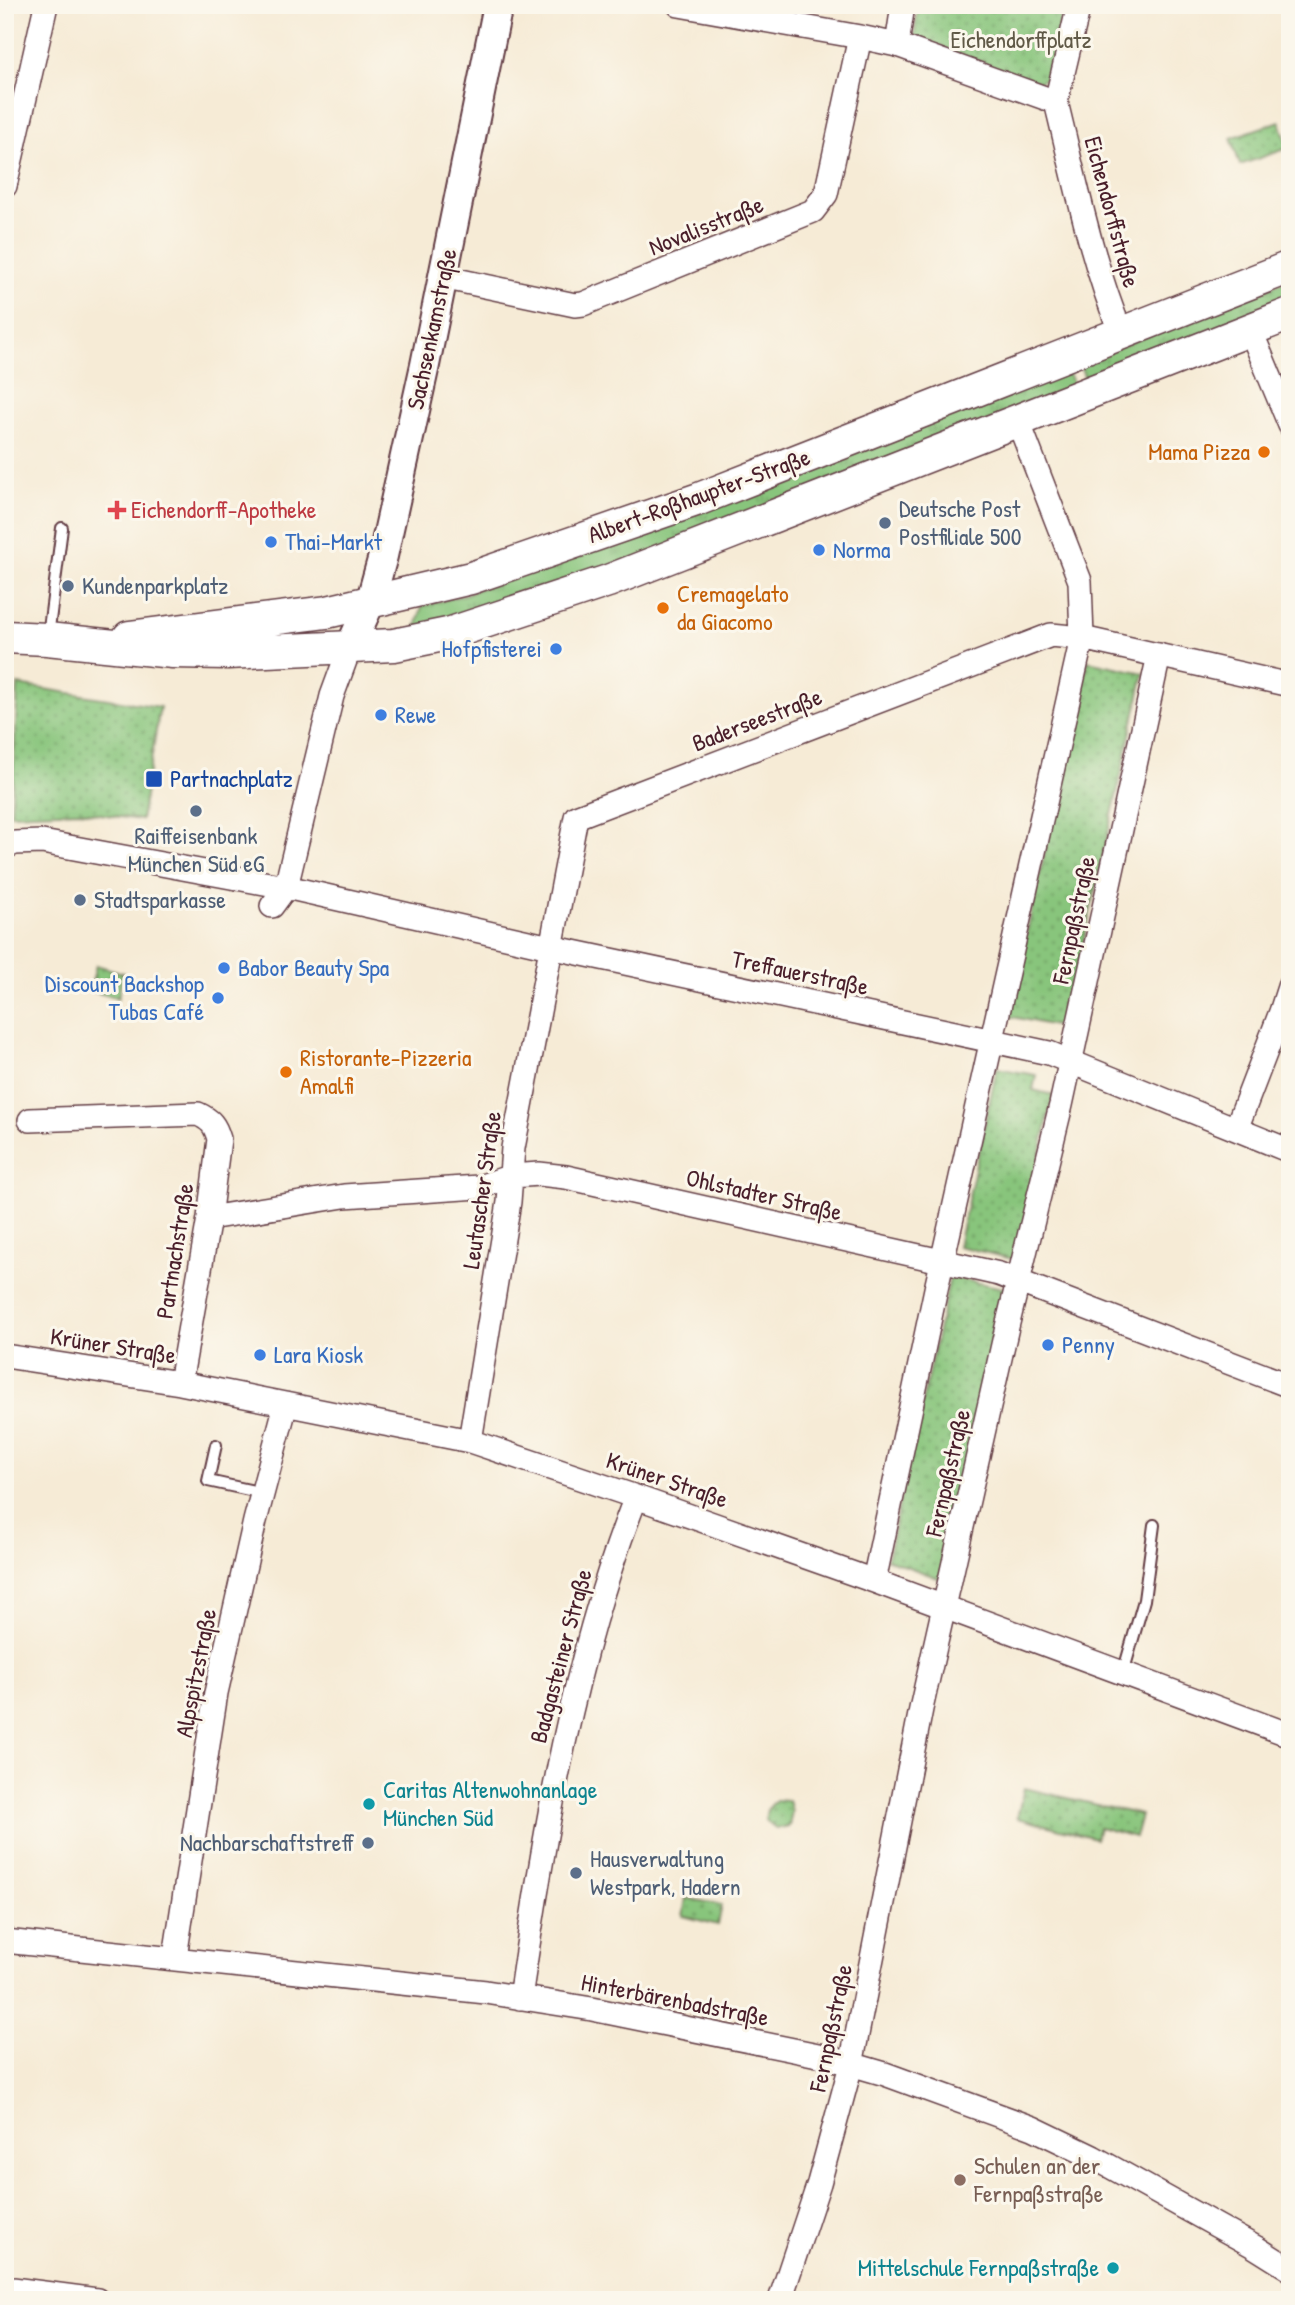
<svg xmlns="http://www.w3.org/2000/svg" width="1295" height="2305" font-family="'Patrick Hand',sans-serif">
	<style>
		.grass { fill: url(#grass-tufts); stroke: #697253; stroke-width: 2 }
		.park { fill: url(#park-dots); stroke: #697253; stroke-width: 2 }
		.lines { fill: none; stroke-linecap: round; stroke-linejoin: round }
		.service-casing { stroke: #643e45; stroke-width: 14 }
		.minor-casing { stroke: #643e45; stroke-width: 26 }
		.tertiary-casing { stroke: #643e45; stroke-width: 32 }
		.secondary-casing { stroke: #643e45; stroke-width: 35 }
		.service { stroke: #fff; stroke-width: 10 }
		.minor { stroke: #fff; stroke-width: 23 }
		.tertiary { stroke: #fff; stroke-width: 28 }
		.secondary { stroke: #fff; stroke-width: 32 }
		.food-dot { fill: #e8710a; stroke: #fbf7ec; stroke-width: 2.5 }
		.health-dot { fill: #e0444e; stroke: #fbf7ec; stroke-width: 2.5 }
		.service-dot { fill: #5c6f8a; stroke: #fbf7ec; stroke-width: 2.5 }
		.shop-dot { fill: #3f7fe0; stroke: #fbf7ec; stroke-width: 2.5 }
		.transit-dot { fill: #1a4fb4; stroke: #fbf7ec; stroke-width: 2.5 }
		.culture-dot { fill: #0f9aa8; stroke: #fbf7ec; stroke-width: 2.5 }
		.education-dot { fill: #8d6e63; stroke: #fbf7ec; stroke-width: 2.5 }
		.labels { text-anchor: middle; stroke-width: 6; stroke-linejoin: round; paint-order: stroke }
		.park-label { font-size: 24px; fill: #605947; stroke: #fbf7ec }
		.street-label { font-size: 24px; fill: #4a1f2b; stroke: #fbf7ec }
		.food-label { font-size: 24px; fill: #c56008; stroke: #fbf7ec; text-anchor: start }
		.service-label { font-size: 24px; fill: #4e5e75; stroke: #fbf7ec; text-anchor: start }
		.health-label { font-size: 24px; fill: #be3a42; stroke: #fbf7ec; text-anchor: start }
		.shop-label { font-size: 24px; fill: #366cbe; stroke: #fbf7ec; text-anchor: start }
		.transit-label { font-size: 24px; fill: #164399; stroke: #fbf7ec; text-anchor: start }
		.culture-label { font-size: 24px; fill: #0d838f; stroke: #fbf7ec; text-anchor: start }
		.education-label { font-size: 24px; fill: #785e54; stroke: #fbf7ec; text-anchor: start }
	</style>
	<defs>
		<pattern id="grass-tufts" width="24" height="20" patternUnits="userSpaceOnUse" patternTransform="scale(1.75)"><rect width="24" height="20" fill="#88c57b"/><path d="M3 7l-1-3M5 7V3M7 7l1-3M15 17l-1-3M17 17v-4M19 17l1-3" fill="none" stroke="#719f65"/></pattern>
		<pattern id="park-dots" width="8" height="8" patternUnits="userSpaceOnUse" patternTransform="scale(1.75)"><rect width="8" height="8" fill="#88c57b"/><path d="M2 2h.1M6 6h.1" fill="none" stroke="#719f65" stroke-width="1.8" stroke-linecap="round"/></pattern>
	</defs>
	<rect width="100%" height="100%" fill="#fbf7ec"/>
	<filter id="ink" filterUnits="userSpaceOnUse"><feTurbulence type="fractalNoise" baseFrequency=".0143" numOctaves="2"/><feDisplacementMap in="SourceGraphic" scale="14" xChannelSelector="R" yChannelSelector="G"/><feConvolveMatrix kernelMatrix="1 2 1 2 8 2 1 2 1" color-interpolation-filters="sRGB"/></filter>
	<filter id="wash" filterUnits="userSpaceOnUse"><feTurbulence type="fractalNoise" baseFrequency=".00686" numOctaves="4" result="noise"/><feDisplacementMap in="SourceGraphic" scale="28" xChannelSelector="R" yChannelSelector="G"/><feGaussianBlur stdDeviation="1.57" result="paint"/><feColorMatrix in="noise" values="0 0 0 0 0 0 0 0 0 0 0 0 0 0 0 0 0 1.4 0 .05"/><feComposite in="paint" operator="in"/></filter>
	<g filter="url(#wash)">
		<rect width="100%" height="100%" fill="#f6ebd6"/>
		<path class="grass" d="M1290 279V304L1087 383 1079 363Z
			M1067 368 1075 388 568 586 415 632 422 606 460 596Z"/>
		<path class="park" d="M918 5H1062L1053 74 1039 82 914 39Z
			M1280 121 1288 148 1240 165 1231 138Z
			M1088 661 1144 673 1064 1028 1008 1016Z
			M18 685 160 707 141 820 80 811 11 814Z
			M96 965 123 973 118 998 90 991Z
			M997 1068 1036 1075 1033 1090 1053 1095 1017 1260 958 1246Z
			M950 1277 1008 1289 943 1580 887 1559Z
			M1024 1788 1141 1815 1135 1837 1099 1827 1096 1838 1017 1818Z
			M776 1800 789 1801 792 1811 789 1826 776 1829 765 1820 767 1810Z
			M686 1898 722 1905 718 1925 683 1916Z"/>
	</g>
	<g filter="url(#ink)">
		<g class="lines">
			<g class="service-casing">
				<path id="service" d="M48 636 62 528
					M216 1445 208 1481 263 1493
					M1123 1673 1144 1600 1154 1525"/>
			</g>
			<g class="minor-casing">
				<path id="minor" d="M679 5 860 37 897 45 1056 102 1079 5
					M897 45 903 5
					M1056 102C1075 179 1091 260 1121 333
					M5 186 46 5
					M442 277 575 305 583 304 813 211 826 194 860 37
					M1250 329 1290 425
					M5 847 15 843 42 842 286 887 550 947 1049 1053 1290 1151
					M272 906 286 887 332 696 350 647
					M30 1120 198 1114C211 1120 215 1125 219 1139L209 1218 180 1383
					M1236 1129 1281 1012 1290 984
					M209 1218 344 1196 479 1187 512 1176 539 1174 566 1177 999 1274 1290 1386
					M5 1356 180 1383 470 1441 636 1497 874 1581 1290 1735
					M470 1441 509 1202 513 1148 576 817 1051 635 1082 638 1290 685
					M874 1581 936 1289 1082 638 1080 581 1018 421
					M5 1941 486 1992 592 2009 823 2056 885 2074 1033 2128 1093 2157 1255 2247 1290 2269
					M175 1957 216 1693 255 1521 286 1404
					M520 1998C545 1828 573 1657 636 1497
					M5 2288 97 2300
					M780 2300 819 2183 851 2065 921 1709 1007 1327 1061 1105 1159 655"/>
			</g>
			<g class="tertiary-casing">
				<path id="tertiary" d="M350 647 370 603 383 556 425 365 498 5"/>
			</g>
			<g class="secondary-casing">
				<path id="secondary" d="M5 637 47 639 173 652 227 653 394 645 448 634 608 581 1290 314
					M129 637 327 612 471 578 699 499 1290 267"/>
			</g>
			<use href="#service" class="service"/>
			<use href="#minor" class="minor"/>
			<use href="#tertiary" class="tertiary"/>
			<use href="#secondary" class="secondary"/>
		</g>
	</g>
	<g class="food-dot">
		<circle cx="1264" cy="452" r="7"/>
		<circle cx="663" cy="608" r="7"/>
		<circle cx="286" cy="1072" r="7"/>
	</g>
	<path class="health-dot" d="M113.5 499.5h7v7h7v7h-7v7h-7v-7h-7v-7h7z"/>
	<g class="service-dot">
		<circle cx="885" cy="523" r="7"/>
		<circle cx="68" cy="586" r="7"/>
		<circle cx="196" cy="811" r="7"/>
		<circle cx="80" cy="900" r="7"/>
		<circle cx="368" cy="1843" r="7"/>
		<circle cx="576" cy="1873" r="7"/>
	</g>
	<g class="shop-dot">
		<circle cx="271" cy="542" r="7"/>
		<circle cx="819" cy="550" r="7"/>
		<circle cx="556" cy="649" r="7"/>
		<circle cx="381" cy="715" r="7"/>
		<circle cx="224" cy="968" r="7"/>
		<circle cx="218" cy="998" r="7"/>
		<circle cx="1048" cy="1345" r="7"/>
		<circle cx="260" cy="1355" r="7"/>
	</g>
	<rect class="transit-dot" x="145" y="770" width="18" height="18" rx="3.5"/>
	<g class="culture-dot">
		<circle cx="369" cy="1804" r="7"/>
		<circle cx="1113" cy="2268" r="7"/>
	</g>
	<circle class="education-dot" cx="960" cy="2180" r="7"/>
	<g class="labels">
		<g class="park-label">
			<text x="1021" y="48">Eichendorffplatz</text>
		</g>
		<g class="street-label">
			<text transform="translate(1112 212) rotate(75)" y="8">Eichendorffstraße</text>
			<text transform="translate(706 226) rotate(-22)" y="8">Novalisstraße</text>
			<text transform="translate(432 329) rotate(-78)" y="8">Sachsenkamstraße</text>
			<text transform="translate(699 496) rotate(-20)" y="8">Albert-Roßhaupter-Straße</text>
			<text transform="translate(757 720) rotate(-21)" y="8">Baderseestraße</text>
			<text transform="translate(1074 920) rotate(-78)" y="8">Fernpaßstraße</text>
			<text transform="translate(800 973) rotate(12)" y="8">Treffauerstraße</text>
			<text transform="translate(482 1190) rotate(-82)" y="8">Leutascher Straße</text>
			<text transform="translate(764 1195) rotate(13)" y="8">Ohlstadter Straße</text>
			<text transform="translate(175 1251) rotate(-81)" y="8">Partnachstraße</text>
			<text transform="translate(113 1346) rotate(9)" y="8">Krüner Straße</text>
			<text transform="translate(948 1473) rotate(-77)" y="8">Fernpaßstraße</text>
			<text transform="translate(667 1480) rotate(19)" y="8">Krüner Straße</text>
			<text transform="translate(561 1656) rotate(-75)" y="8">Badgasteiner Straße</text>
			<text transform="translate(196 1673) rotate(-79)" y="8">Alpspitzstraße</text>
			<text transform="translate(675 2000) rotate(11)" y="8">Hinterbärenbadstraße</text>
			<text transform="translate(831 2028) rotate(-78)" y="8">Fernpaßstraße</text>
		</g>
		<g class="food-label">
			<text x="1250" y="460" text-anchor="end">Mama Pizza</text>
			<text x="677" y="602">Cremagelato<tspan x="677" dy="28">da Giacomo</tspan></text>
			<text x="300" y="1066">Ristorante-Pizzeria<tspan x="300" dy="28">Amalfi</tspan></text>
		</g>
		<g class="service-label">
			<text x="899" y="517">Deutsche Post<tspan x="899" dy="28">Postfiliale 500</tspan></text>
			<text x="82" y="594">Kundenparkplatz</text>
			<text x="196" y="844" text-anchor="middle">Raiffeisenbank<tspan x="196" dy="28">München Süd eG</tspan></text>
			<text x="94" y="908">Stadtsparkasse</text>
			<text x="354" y="1851" text-anchor="end">Nachbarschaftstreff</text>
			<text x="590" y="1867">Hausverwaltung<tspan x="590" dy="28">Westpark, Hadern</tspan></text>
		</g>
		<g class="health-label">
			<text x="131" y="518">Eichendorff-Apotheke</text>
		</g>
		<g class="shop-label">
			<text x="285" y="550">Thai-Markt</text>
			<text x="833" y="558">Norma</text>
			<text x="542" y="657" text-anchor="end">Hofpfisterei</text>
			<text x="395" y="723">Rewe</text>
			<text x="238" y="976">Babor Beauty Spa</text>
			<text x="204" y="992" text-anchor="end">Discount Backshop<tspan x="204" dy="28">Tubas Café</tspan></text>
			<text x="1062" y="1353">Penny</text>
			<text x="274" y="1363">Lara Kiosk</text>
		</g>
		<g class="transit-label">
			<text x="170" y="787">Partnachplatz</text>
		</g>
		<g class="culture-label">
			<text x="383" y="1798">Caritas Altenwohnanlage<tspan x="383" dy="28">München Süd</tspan></text>
			<text x="1099" y="2276" text-anchor="end">Mittelschule Fernpaßstraße</text>
		</g>
		<g class="education-label">
			<text x="974" y="2174">Schulen an der<tspan x="974" dy="28">Fernpaßstraße</tspan></text>
		</g>
	</g>
	<rect width="1295" height="2305" fill="none" stroke="#fbf7ec" stroke-width="28"/>
</svg>
